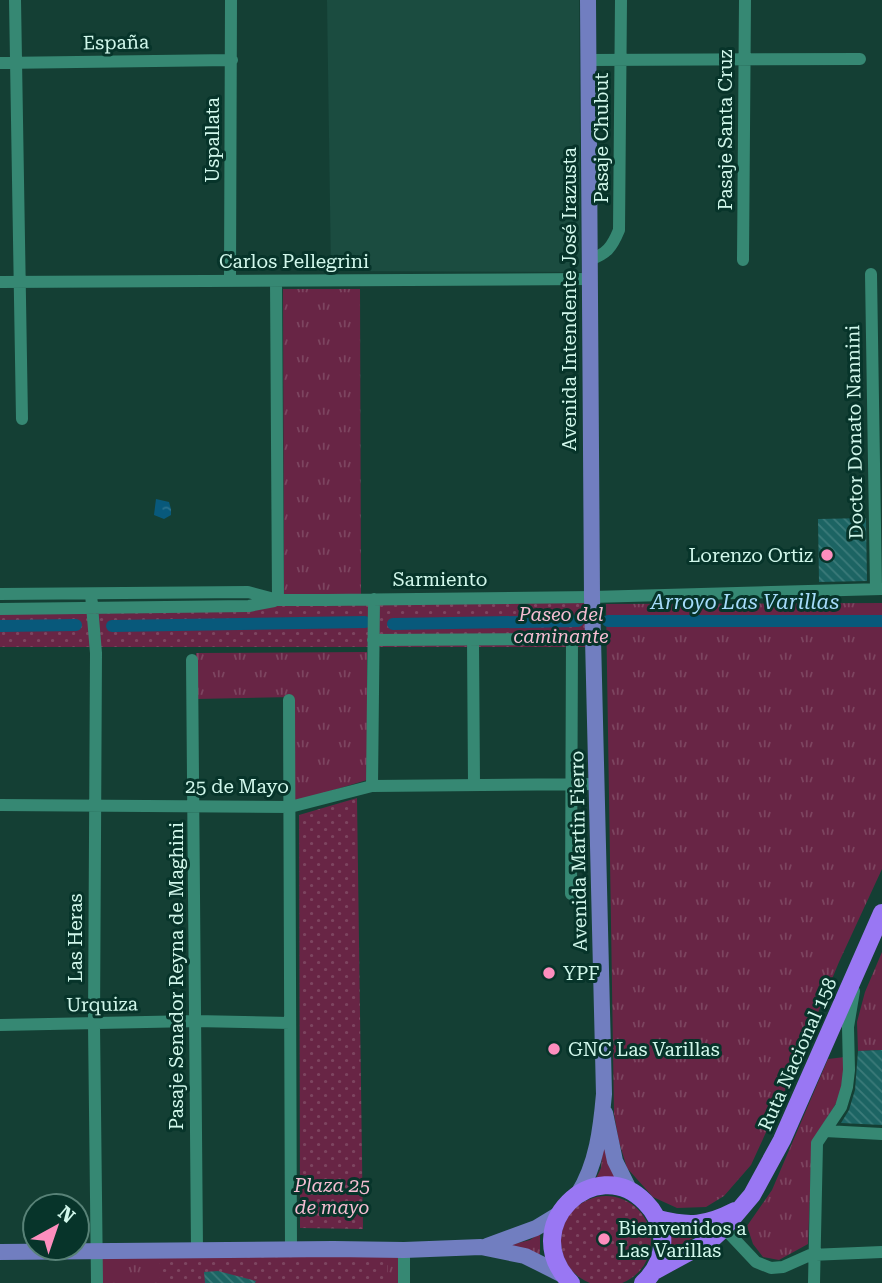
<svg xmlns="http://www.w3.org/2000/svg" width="882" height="1283" font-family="'Roboto Serif',serif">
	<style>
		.built { fill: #1b4c40 }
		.grass { fill: url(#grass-tufts) }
		.park { fill: url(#park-dots) }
		.water { fill: url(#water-ripples) }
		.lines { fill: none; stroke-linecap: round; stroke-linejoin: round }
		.canal { stroke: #08597b; stroke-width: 12 }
		.building { fill: url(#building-back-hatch) }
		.minor { stroke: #368873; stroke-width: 12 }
		.major { stroke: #717ec0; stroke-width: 16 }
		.highway { stroke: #9977f3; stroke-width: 18 }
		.poi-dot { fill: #fd8ebe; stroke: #07342a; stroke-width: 2.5 }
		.labels { text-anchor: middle; stroke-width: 6; stroke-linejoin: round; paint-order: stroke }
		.street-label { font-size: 19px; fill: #d1f7eb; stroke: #07342a }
		.poi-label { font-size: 19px; fill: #d1f7eb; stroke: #07342a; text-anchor: start }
		.park-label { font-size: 19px; font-style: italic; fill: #f5bdd2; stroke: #07342a }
		.water-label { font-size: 21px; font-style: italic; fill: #a5dbfa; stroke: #07342a }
	</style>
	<defs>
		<pattern id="grass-tufts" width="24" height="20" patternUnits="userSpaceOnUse" patternTransform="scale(1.75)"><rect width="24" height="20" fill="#682545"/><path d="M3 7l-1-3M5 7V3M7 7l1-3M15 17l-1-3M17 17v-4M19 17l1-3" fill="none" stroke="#7d4560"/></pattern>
		<pattern id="park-dots" width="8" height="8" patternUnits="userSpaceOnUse" patternTransform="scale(1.75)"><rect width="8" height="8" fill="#682545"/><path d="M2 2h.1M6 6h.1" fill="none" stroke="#7d4560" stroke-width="1.8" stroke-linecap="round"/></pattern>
		<pattern id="water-ripples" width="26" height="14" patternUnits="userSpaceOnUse" patternTransform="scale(1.75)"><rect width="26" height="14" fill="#08597b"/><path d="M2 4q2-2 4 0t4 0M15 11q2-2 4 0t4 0" fill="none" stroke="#2b728e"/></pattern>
		<pattern id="building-back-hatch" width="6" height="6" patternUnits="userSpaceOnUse" patternTransform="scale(1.75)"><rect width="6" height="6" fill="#1c6463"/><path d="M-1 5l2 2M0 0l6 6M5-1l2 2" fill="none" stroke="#3c7b7a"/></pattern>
	</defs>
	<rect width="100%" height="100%" fill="#143f34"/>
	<path class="built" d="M327 0H579L581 272 331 271Z"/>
	<path class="grass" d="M283 289H360L361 594H284Z
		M882 603V869L839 962 791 1078 751 1165 724 1196 706 1207 677 1208 653 1197 627 1168 619 1142 614 1114 606 604Z
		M367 652V780L294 802 292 697 196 699V653Z
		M882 952V1050L858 1051 857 1022 865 992Z
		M845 1057 840 1097 812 1142 808 1244 779 1260 763 1257 753 1244 747 1226 772 1190 828 1059Z
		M604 1136 621 1182 594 1183 601 1168Z
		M668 1231 702 1233 669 1251Z
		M540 1233V1257L510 1245 530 1240Z
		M404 1250 405 1283H97L96 1251Z"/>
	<path class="park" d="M585 601V647H0V605Z
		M357 798 363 1229 300 1228 299 815Z
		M561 1241a45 45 0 1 1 90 0a45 45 0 1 1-90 0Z
		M159 1256 387 1259V1283H160Z"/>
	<path class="water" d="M156 499 169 502 171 509V515L164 519 154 515Z"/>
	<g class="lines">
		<path class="canal" d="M608 621H882
			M393 624 578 621
			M0 626 76 625
			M112 626 365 622"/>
	</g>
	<path class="building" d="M866 518 867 581 819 582 818 519Z
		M882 1050V1125L841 1123 849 1110 855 1090 858 1051Z
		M218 1271 256 1281 255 1283H205L204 1272Z"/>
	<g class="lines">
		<path class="minor" d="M15 0 22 419
			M588 60 860 59
			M0 63 232 60
			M589 260C607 254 612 247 619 230L621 0
			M743 260 745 0
			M871 274 876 589
			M230 281 231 0
			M276 281 278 600
			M0 282 589 279
			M0 594 248 592 278 600H326L592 597 882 589
			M91 594 96 653 94 1024 97 1283
			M0 609 249 606 274 601
			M373 640 572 639 571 894
			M473 640 474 784
			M192 660 197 1249
			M289 700 291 1249
			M372 786 374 599
			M0 805 290 807 372 786 597 784
			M0 1025 195 1021 290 1023
			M825 1131 841 1107 847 1087 849 1070 848 1027 854 991
			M724 1228 756 1262 771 1268 783 1267 810 1255 882 1252
			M404 1250V1283
			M814 1283 817 1143 825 1131 882 1134"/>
		<path class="major" d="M605 1113 615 1161 630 1191
			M578 1194C597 1164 601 1128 604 1094L592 597 588 0
			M487 1246 536 1228 559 1214
			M0 1252 333 1249 404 1250 481 1247 525 1256 563 1275"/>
		<path class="highway" d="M658 1219C689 1227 706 1226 735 1211
			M654 1271 711 1240 724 1228 752 1195 782 1140 882 913
			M571 1283C515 1227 596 1151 645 1202 654 1211 660 1222 662 1235 664 1253 657 1271 643 1283"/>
	</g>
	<g class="poi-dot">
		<circle cx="827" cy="555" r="7"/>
		<circle cx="549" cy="973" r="7"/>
		<circle cx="554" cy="1049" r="7"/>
		<circle cx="604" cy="1239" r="7"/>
	</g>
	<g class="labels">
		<g class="street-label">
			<text transform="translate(116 42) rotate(-1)" y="7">España</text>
			<text transform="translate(725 130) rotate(-90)" y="7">Pasaje Santa Cruz</text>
			<text transform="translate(601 138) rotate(-90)" y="7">Pasaje Chubut</text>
			<text transform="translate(212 140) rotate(-90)" y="7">Uspallata</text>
			<text x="294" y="268">Carlos Pellegrini</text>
			<text transform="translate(569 299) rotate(-90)" y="7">Avenida Intendente José Irazusta</text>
			<text transform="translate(854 432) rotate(-91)" y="7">Doctor Donato Nannini</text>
			<text x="440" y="586">Sarmiento</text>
			<text x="237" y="793">25 de Mayo</text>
			<text transform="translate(578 851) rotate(-91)" y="7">Avenida Martin Fierro</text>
			<text transform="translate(75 938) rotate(-90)" y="7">Las Heras</text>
			<text transform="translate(176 976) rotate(-90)" y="7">Pasaje Senador Reyna de Maghini</text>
			<text transform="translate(102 1004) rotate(-1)" y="7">Urquiza</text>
			<text transform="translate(797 1054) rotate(-66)" y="7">Ruta Nacional 158</text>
		</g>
		<g class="poi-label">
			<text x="813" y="562" text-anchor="end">Lorenzo Ortiz</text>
			<text x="563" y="980">YPF</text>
			<text x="568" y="1056">GNC Las Varillas</text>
			<text x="618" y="1235">Bienvenidos a<tspan x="618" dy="22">Las Varillas</tspan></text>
		</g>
		<g class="park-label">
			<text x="561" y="621">Paseo del<tspan x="561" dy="22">caminante</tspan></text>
			<text x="332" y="1192">Plaza 25<tspan x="332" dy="22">de mayo</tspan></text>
		</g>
		<g class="water-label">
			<text x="745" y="609">Arroyo Las Varillas</text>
		</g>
	</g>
	<g transform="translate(56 1227) rotate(40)"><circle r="33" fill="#07342a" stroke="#588277" stroke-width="2"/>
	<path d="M0-5L12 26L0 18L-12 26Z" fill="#fd8ebe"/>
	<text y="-10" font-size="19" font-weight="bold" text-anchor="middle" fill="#d1f7eb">N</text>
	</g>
</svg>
